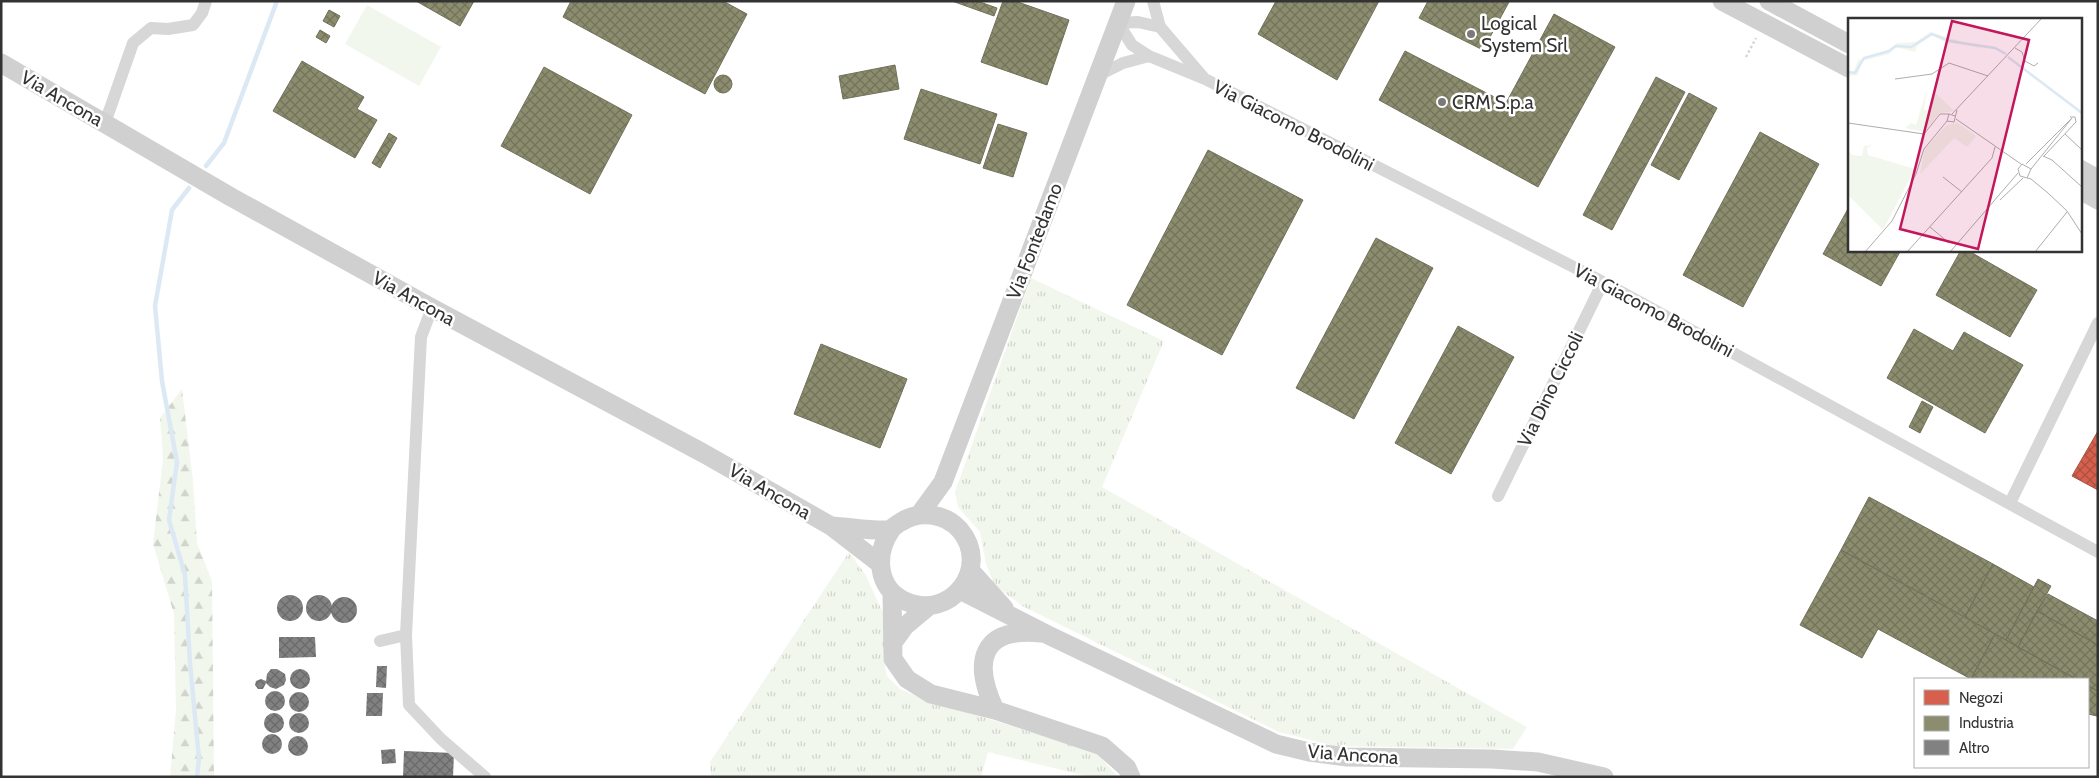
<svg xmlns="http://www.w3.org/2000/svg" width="2099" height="778" font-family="Cabin,sans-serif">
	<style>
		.grass { fill: url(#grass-tufts) }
		.forest { fill: url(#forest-firs) }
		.garden { fill: #f2f7ee }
		.shops { fill: url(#shops-cross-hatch); stroke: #a55245 }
		.industry { fill: url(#industry-cross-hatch); stroke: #71715c }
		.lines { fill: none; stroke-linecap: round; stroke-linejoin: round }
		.stream { stroke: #dce9f4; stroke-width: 4.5 }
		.building { fill: url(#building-cross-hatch) }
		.path { stroke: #d7d7d7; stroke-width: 2.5; stroke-dasharray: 2.5 2.5; stroke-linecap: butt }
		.street { stroke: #d7d7d7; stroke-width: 12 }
		.secondary { stroke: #d0d0d0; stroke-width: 19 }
		.poi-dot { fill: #7a7a7a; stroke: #fff; stroke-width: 2 }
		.labels { text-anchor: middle; stroke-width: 5; stroke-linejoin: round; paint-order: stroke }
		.poi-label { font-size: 19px; fill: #333; stroke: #fff; text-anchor: start }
		.street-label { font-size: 19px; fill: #333; stroke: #fff }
		.inset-river { fill: none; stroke: #dce9f4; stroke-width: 2.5 }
		.inset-road { fill: none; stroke: #adadad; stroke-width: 1 }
		.view { fill: #c2185b; fill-opacity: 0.15; stroke: #c2185b; stroke-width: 2.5 }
		.inset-edge { fill: none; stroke: #333; stroke-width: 2.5 }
	</style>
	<defs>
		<pattern id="grass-tufts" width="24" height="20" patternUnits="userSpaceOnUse" patternTransform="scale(1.25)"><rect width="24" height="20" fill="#f2f7ee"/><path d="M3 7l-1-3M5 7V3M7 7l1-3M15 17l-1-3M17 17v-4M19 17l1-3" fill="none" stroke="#d0d4cd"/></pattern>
		<pattern id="forest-firs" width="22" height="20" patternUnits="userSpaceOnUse" patternTransform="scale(1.25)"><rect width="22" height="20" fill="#f2f7ee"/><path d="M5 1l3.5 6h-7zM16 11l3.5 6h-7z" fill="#d0d4cd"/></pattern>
		<pattern id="shops-cross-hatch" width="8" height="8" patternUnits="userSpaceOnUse" patternTransform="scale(1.25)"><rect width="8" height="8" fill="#d6604d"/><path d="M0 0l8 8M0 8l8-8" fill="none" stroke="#ae5041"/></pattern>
		<pattern id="industry-cross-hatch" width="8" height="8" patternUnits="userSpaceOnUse" patternTransform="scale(1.25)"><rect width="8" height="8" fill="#8c8c6e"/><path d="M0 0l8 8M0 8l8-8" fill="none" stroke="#73735b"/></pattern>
		<pattern id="building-cross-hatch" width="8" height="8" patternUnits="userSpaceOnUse" patternTransform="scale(1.25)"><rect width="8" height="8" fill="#818181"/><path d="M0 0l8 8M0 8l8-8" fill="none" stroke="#6a6a6a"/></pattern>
	</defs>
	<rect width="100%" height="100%" fill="#fff"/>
	<path class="grass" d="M1031 278 1164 341 1102 487 1527 727 1513 749 1334 746 1279 732 1024 607 995 586 986 564 980 532 958 507 955 492Z
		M849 552 865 574 885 617 883 657 887 676 900 689 921 698 1096 752 1118 777H1090L988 752 981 777H711L710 762Z"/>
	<path class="forest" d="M182 389 193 481 197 543 212 581 214 777H170L176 710 174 614 153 544 163 459 160 418Z"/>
	<path class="garden" d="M367 5 441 47 419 86 345 44Z"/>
	<path class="shops" d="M2098 431V490L2072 476Z"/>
	<path class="industry" d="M416 1H474L460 26Z
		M571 1H723L747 14 705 94 563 17Z
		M952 1H977L997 8 994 16Z
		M1003 1H1015L1069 20 1047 85 981 62Z
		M1276 1H1379L1337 80 1258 34Z
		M1428 1H1508L1509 2 1483 50 1419 18Z
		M329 10 340 16 334 27 323 21Z
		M1554 14 1615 47 1538 187 1379 100 1405 51 1506 103Z
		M320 30 330 36 326 43 316 37Z
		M302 61 364 97 357 109 377 120 355 158 273 111Z
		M895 65 899 89 843 99 839 76Z
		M544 67 632 115 590 194 501 146Z
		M714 84a9 9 0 1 1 18 0a9 9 0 1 1-18 0Z
		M1656 77 1685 92 1612 230 1583 215Z
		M921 89 997 114 980 164 904 139Z
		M1689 93 1717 108 1679 180 1651 165Z
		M998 124 1027 133 1013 177 983 168Z
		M1760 132 1819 164 1743 307 1683 275Z
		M389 133 397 138 380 168 372 163Z
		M1208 150 1303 200 1222 355 1127 305Z
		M1849 207V250H1901L1881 286 1823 254Z
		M1376 238 1433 268 1354 419 1296 388Z
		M1961 250H1967L2037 290 2010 337 1936 295Z
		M1458 326 1514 357 1451 474 1395 443Z
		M1914 329 1953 351 1964 332 2023 365 1985 433 1887 378Z
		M821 344 907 379 880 448 794 414Z
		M1922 401 1933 407 1920 433 1909 427Z
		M1869 497 1993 564 1965 617 1841 550Z
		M1841 550 1995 634 1971 679 1878 629 1862 658 1800 625Z
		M1993 564 2034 587 2006 640 1965 617Z
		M2038 579 2051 586 2018 647 2006 640Z
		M2048 594 2098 621V645L2037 611Z
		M2037 611 2098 645V691L2088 686V679H2076L2018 647Z
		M1995 634 2018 647 2076 679H1971Z
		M2088 686 2098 691 2097 716 2088 714Z"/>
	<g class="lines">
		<path class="stream" d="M206 166 224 143 277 1
			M189 188 172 210 155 306 162 381 177 462 169 520 185 575 190 663 199 759 197 777"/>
	</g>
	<path class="building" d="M306 608a13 13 0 1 1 26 0a13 13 0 1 1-26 0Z
		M277 608a13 13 0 1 1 26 0a13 13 0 1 1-26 0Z
		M331 610a13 13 0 1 1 26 0a13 13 0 1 1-26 0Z
		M279 637H315L316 657 279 658Z
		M377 666H387L386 688 376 687Z
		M290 679a10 10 0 1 1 20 0a10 10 0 1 1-20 0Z
		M271 669H277L285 674 286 680 284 685 276 689 270 687 266 683 263 689H258L255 685 256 681 261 679 266 681 267 674Z
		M265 701a10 10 0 1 1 20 0a10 10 0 1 1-20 0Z
		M289 702a10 10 0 1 1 20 0a10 10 0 1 1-20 0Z
		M367 693H383L382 716H366Z
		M264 723a10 10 0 1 1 20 0a10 10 0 1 1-20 0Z
		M289 723a10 10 0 1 1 20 0a10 10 0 1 1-20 0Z
		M262 744a10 10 0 1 1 20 0a10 10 0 1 1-20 0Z
		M288 746a10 10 0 1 1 20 0a10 10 0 1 1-20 0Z
		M395 749 396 763 382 764 381 750Z
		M404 751 454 753 453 777H403Z"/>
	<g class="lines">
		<path class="path" d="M1746 57 1756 38"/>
		<path class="street" d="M1153 1 1160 27 1203 77
			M1118 23 1132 45 1149 56
			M1118 23 1138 22 1160 27
			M1097 76 1123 63 1149 56 1205 79 1603 282 2098 552
			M105 123 133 43 151 28 168 29 193 25 202 13 206 1
			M432 308 421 337 406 635 409 705 441 739 485 777
			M1498 496 1603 282
			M2010 503 2098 323
			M380 641 406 635"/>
		<path class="secondary" d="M1722 1 1849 68
			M1769 1 1849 44
			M1 63 231 197 432 308 703 453 831 526 879 563
			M2080 169 2098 179
			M2080 190 2098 200
			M919 515 943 482 1126 1
			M831 526C850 527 870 531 888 530 893 529 896 524 901 522 919 510 945 513 960 530 992 568 950 622 905 601 876 588 875 553 891 530
			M970 570 1004 608
			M960 590 1046 634 1276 744 1309 752 1347 757 1492 759 1538 762 1604 777
			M892 592 893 659 907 679 931 694 995 710 1102 746 1127 768 1131 777
			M892 644 905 626 929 606
			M995 710C972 661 981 627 1041 633"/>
	</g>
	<g class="poi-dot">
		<circle cx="1471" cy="34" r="5"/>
		<circle cx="1442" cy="102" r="5"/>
	</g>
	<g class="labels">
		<g class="poi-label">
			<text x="1481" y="30">Logical<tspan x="1481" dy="22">System Srl</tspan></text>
			<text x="1452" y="109">CRM S.p.a</text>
		</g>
		<g class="street-label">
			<text transform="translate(62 98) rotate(30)" y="7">Via Ancona</text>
			<text transform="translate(1294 125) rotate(27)" y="7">Via Giacomo Brodolini</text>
			<text transform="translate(1034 241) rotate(-69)" y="7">Via Fontedamo</text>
			<text transform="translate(414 298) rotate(29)" y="7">Via Ancona</text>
			<text transform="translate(1654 310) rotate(28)" y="7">Via Giacomo Brodolini</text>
			<text transform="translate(1550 389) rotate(-64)" y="7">Via Dino Ciccoli</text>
			<text transform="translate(770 491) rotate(30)" y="7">Via Ancona</text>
			<text transform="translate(1353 754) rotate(4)" y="7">Via Ancona</text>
		</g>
	</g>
	<g transform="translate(1848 18)">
		<rect width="234" height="234" fill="#fff"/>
		<path d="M79 71 76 91 80 93 86 74 106 93 91 95 76 114 57 110 63 105 68 107ZM109 105 128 118 119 129 106 120 72 156 77 131 99 107ZM24 127 19 130 20 137 67 151 35 212 0 177V132L4 137 14 138 16 128Z" fill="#f2f7ee"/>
		<path d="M82 14 138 31 95 23 84 17 69 28 67 34 48 29 41 36 14 43 10 57 0 58V53H6L10 42 39 33 49 25 68 24Z" fill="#f2f7ee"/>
		<path class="inset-river" d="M160 39 234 95M0 54 7 55 16 40 41 33 48 28 63 29 84 16 101 23 147 30 158 36"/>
		<path class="inset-road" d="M167 30 174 34 177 43 186 48 190 45M47 61 84 56 101 45 140 58M104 96 194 0M107 98 101 96 99 103 106 104 109 92M108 101 173 146M0 105 76 116 92 96H101M217 116 234 132M195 138 204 142 234 169M196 138 228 104 227 99H222M178 146 224 100 183 151M95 159 114 174M179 160 183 151 174 146 170 151 172 158 183 161 200 175 219 193 234 216M152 182 175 160M82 209 101 225M17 234 44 203 68 156 76 131 99 103M59 234 144 140 147 129M102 234 170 155M187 234 219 194"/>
		<path class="view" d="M104 3 181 22 130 231 52 211Z"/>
		<rect width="234" height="234" class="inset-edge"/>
	</g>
	<rect width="2099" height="778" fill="none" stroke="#333333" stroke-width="5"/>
	<rect x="1914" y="678" width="175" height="90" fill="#ffffff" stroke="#adadad"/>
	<rect x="1924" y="690" width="25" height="15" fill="#d6604d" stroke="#adadad"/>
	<text x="1959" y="703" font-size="15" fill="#333333">Negozi</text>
	<rect x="1924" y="716" width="25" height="15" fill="#8c8c6e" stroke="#adadad"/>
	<text x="1959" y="728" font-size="15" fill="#333333">Industria</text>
	<rect x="1924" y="740" width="25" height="15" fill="#818181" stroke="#adadad"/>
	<text x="1959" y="753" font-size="15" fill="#333333">Altro</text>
</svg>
